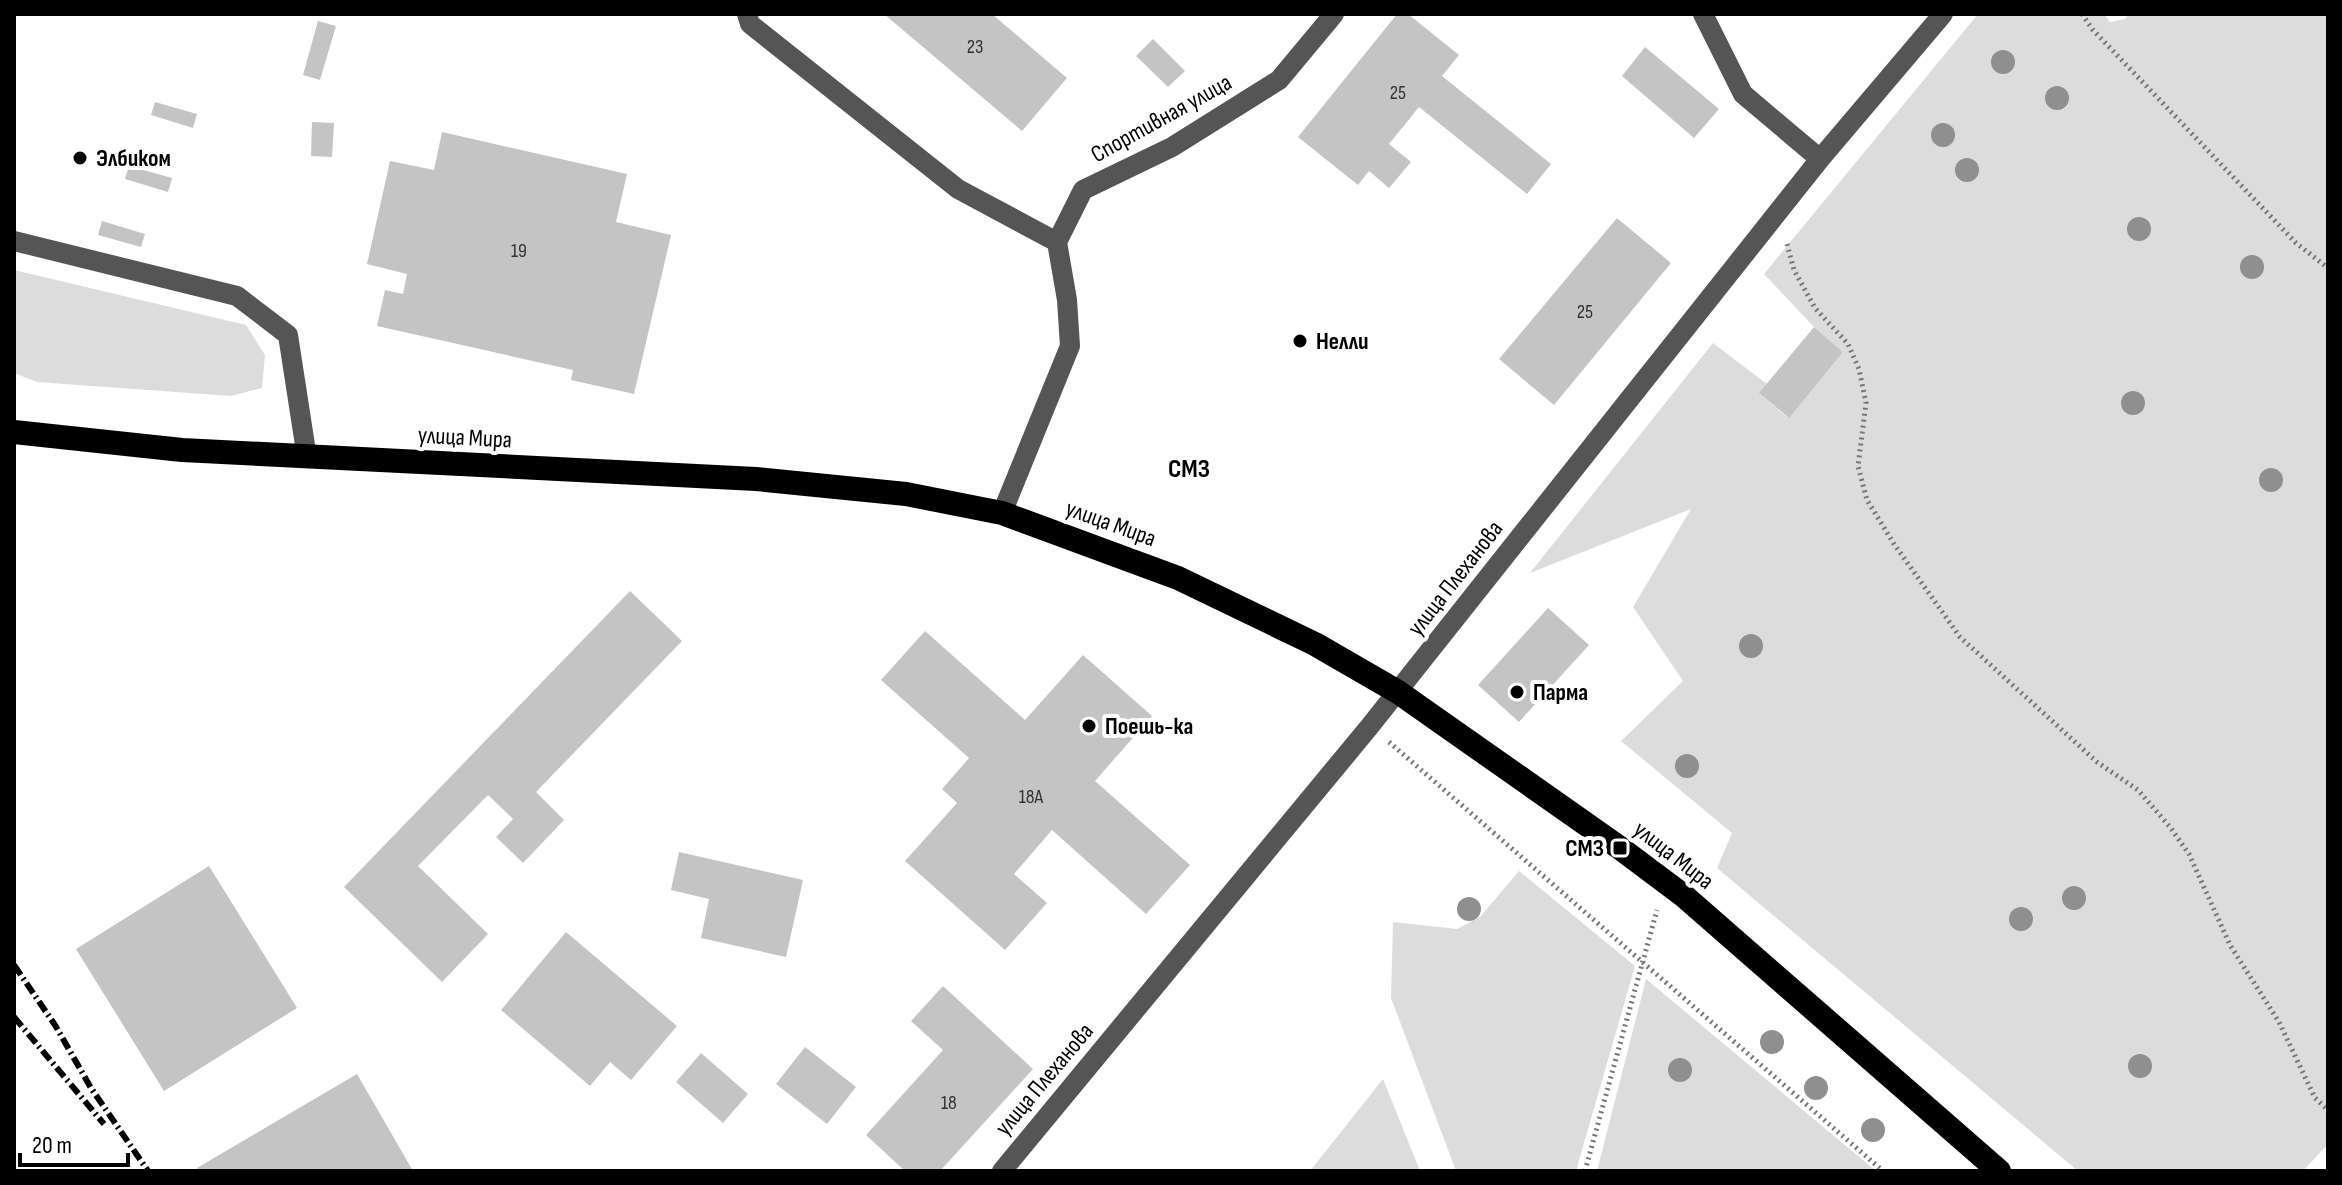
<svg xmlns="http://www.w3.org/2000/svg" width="2342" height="1185" font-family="'Sofia Sans Condensed',sans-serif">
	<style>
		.green { fill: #dcdcdc }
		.building { fill: #c4c4c4 }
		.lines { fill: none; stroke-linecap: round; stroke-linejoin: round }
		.path { stroke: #777; stroke-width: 5; stroke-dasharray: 2 4; stroke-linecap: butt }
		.minor { stroke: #555; stroke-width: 20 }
		.highway { stroke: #000; stroke-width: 24 }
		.rail { stroke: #000; stroke-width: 6; stroke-dasharray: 12 4 2 4; stroke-linecap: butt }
		.tree { fill: #8f8f8f }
		.poi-dot { fill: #000; stroke: #fff; stroke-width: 3 }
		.labels { text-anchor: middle; stroke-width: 8; stroke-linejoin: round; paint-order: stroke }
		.number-label { font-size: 20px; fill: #313131 }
		.street-label { font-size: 24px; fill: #000; stroke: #fff }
		.poi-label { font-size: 24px; font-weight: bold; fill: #000; stroke: #fff; text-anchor: start }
		.neighbourhood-label { font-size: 26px; font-weight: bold; fill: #000; stroke: #fff }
	</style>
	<rect width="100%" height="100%" fill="#fff"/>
	<path class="green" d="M1978 14H2104L2110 22 2125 19 2129 14H2328V1144L2303 1171H2078L1717 868 1732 833 1621 741 1683 681 1633 607 1691 509 1530 573 1713 343 1767 384 1760 394 1788 418 1843 352 1814 327 1764 274Z
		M14 270 246 325 265 355 262 388 231 396 37 382 14 373Z
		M1519 871 1635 966 1576 1171H1456L1391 998 1393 922 1457 929 1480 917Z
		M1646 979 1876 1171H1597Z
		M1383 1079 1420 1171H1310Z"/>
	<path class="building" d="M884 14H992L1067 78 1022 131Z
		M1397 14H1408L1459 55 1442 76 1551 164 1527 194 1419 107 1389 144 1411 162 1389 188 1369 171 1358 185 1298 137Z
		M318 21 336 26 320 80 303 75Z
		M1153 39 1185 71 1168 87 1136 56Z
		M1645 47 1719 109 1694 138 1622 76Z
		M155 102 197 114 193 128 151 115Z
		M312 122 334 123 332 157 311 156Z
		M442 132 627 174 616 222 671 235 634 394 571 380 573 370 377 326 385 290 403 294 407 274 367 264 390 161 434 170Z
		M129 166 172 178 168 192 125 179Z
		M1617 218 1671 263 1554 405 1499 359Z
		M102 221 145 234 141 247 98 235Z
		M1814 327 1843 352 1789 418 1759 393Z
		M630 591 682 641 536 792 564 820 523 863 496 837 513 819 488 795 418 866 488 934 442 982 344 887Z
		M1548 608 1589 645 1519 722 1478 685Z
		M925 631 1025 720 1083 655 1152 716 1095 781 1190 865 1146 914 1052 830 1014 874 1047 903 1005 950 905 861 957 803 942 789 969 758 881 680Z
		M679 852 803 880 786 957 701 938 709 899 671 890Z
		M209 866 297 1008 164 1091 76 949Z
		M566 932 677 1026 631 1080 610 1062 590 1086 501 1010Z
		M943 986 1033 1069 940 1171H905L866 1135 943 1050 911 1021Z
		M805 1047 856 1087 827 1124 776 1084Z
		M701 1053 748 1094 723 1123 676 1082Z
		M357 1074 413 1171H199L197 1168Z"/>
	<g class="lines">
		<path class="path" d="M2082 14 2093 30 2296 243 2328 268
			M1787 244 1794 270 1815 308 1848 344 1859 369 1866 403 1858 466 1867 500 1894 544 1960 637 2097 762 2138 790 2170 827 2189 854 2230 945 2279 1022 2315 1098 2328 1110
			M1389 742 1883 1171
			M1585 1171 1657 910"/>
		<path class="minor" d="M747 14 750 24 958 189 1057 242
			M1703 14 1743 94 1820 159
			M14 241 237 296 288 335 307 458
			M1002 513 1070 346 1067 300 1057 242 1083 190 1172 147 1279 80 1334 14
			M1002 1171 1370 726 1820 159 1943 14"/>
		<path class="highway" d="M14 432 182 450 756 479 906 494 1002 513 1178 578 1315 644 1398 692 1620 848 1684 896 1999 1171"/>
		<path class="rail" d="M14 965 55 1025 91 1088 148 1171
			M14 1017 104 1124"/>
	</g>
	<g class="tree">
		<circle cx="2003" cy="62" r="12"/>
		<circle cx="2057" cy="98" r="12"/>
		<circle cx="1943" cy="135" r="12"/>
		<circle cx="1967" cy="170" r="12"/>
		<circle cx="2139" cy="229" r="12"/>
		<circle cx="2252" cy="267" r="12"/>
		<circle cx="2133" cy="403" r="12"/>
		<circle cx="2271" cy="480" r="12"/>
		<circle cx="1751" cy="646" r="12"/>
		<circle cx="1687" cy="766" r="12"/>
		<circle cx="2074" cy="898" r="12"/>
		<circle cx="1469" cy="909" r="12"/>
		<circle cx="2021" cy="919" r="12"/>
		<circle cx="1772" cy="1042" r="12"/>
		<circle cx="2140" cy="1066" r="12"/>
		<circle cx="1680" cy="1070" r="12"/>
		<circle cx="1816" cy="1088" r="12"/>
		<circle cx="1873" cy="1130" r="12"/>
	</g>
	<g class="poi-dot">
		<circle cx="80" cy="158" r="8"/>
		<circle cx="1300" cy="341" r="8"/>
		<circle cx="1517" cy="692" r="8"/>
		<circle cx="1089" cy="726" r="8"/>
		<rect x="1612" y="840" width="16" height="16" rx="4"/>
	</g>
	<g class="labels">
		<g class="number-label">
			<text x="975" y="53">23</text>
			<text x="1398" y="99">25</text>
			<text x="519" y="257">19</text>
			<text x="1585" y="318">25</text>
			<text x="1031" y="803">18А</text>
			<text x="949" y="1109">18</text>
		</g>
		<g class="street-label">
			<text transform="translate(1161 118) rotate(-29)" y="8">Спортивная улица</text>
			<text transform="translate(465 437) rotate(3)" y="8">улица Мира</text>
			<text transform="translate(1111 523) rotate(20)" y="8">улица Мира</text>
			<text transform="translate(1455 578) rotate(-52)" y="8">улица Плеханова</text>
			<text transform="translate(1674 855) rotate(38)" y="8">улица Мира</text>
			<text transform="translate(1044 1079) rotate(-50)" y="8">улица Плеханова</text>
		</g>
		<g class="poi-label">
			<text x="96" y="166">Элбиком</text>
			<text x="1316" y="349">Нелли</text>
			<text x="1533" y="700">Парма</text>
			<text x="1105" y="734">Поешь-ка</text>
			<text x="1604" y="856" text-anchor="end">СМЗ</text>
		</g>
		<g class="neighbourhood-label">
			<text x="1189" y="477">СМЗ</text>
		</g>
	</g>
	<rect width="2342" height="1185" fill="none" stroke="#000000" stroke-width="32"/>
	<path d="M20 1153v12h108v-12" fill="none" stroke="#000000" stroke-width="4"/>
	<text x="32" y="1153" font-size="24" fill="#000000" stroke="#ffffff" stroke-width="6" paint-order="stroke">20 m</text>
</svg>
